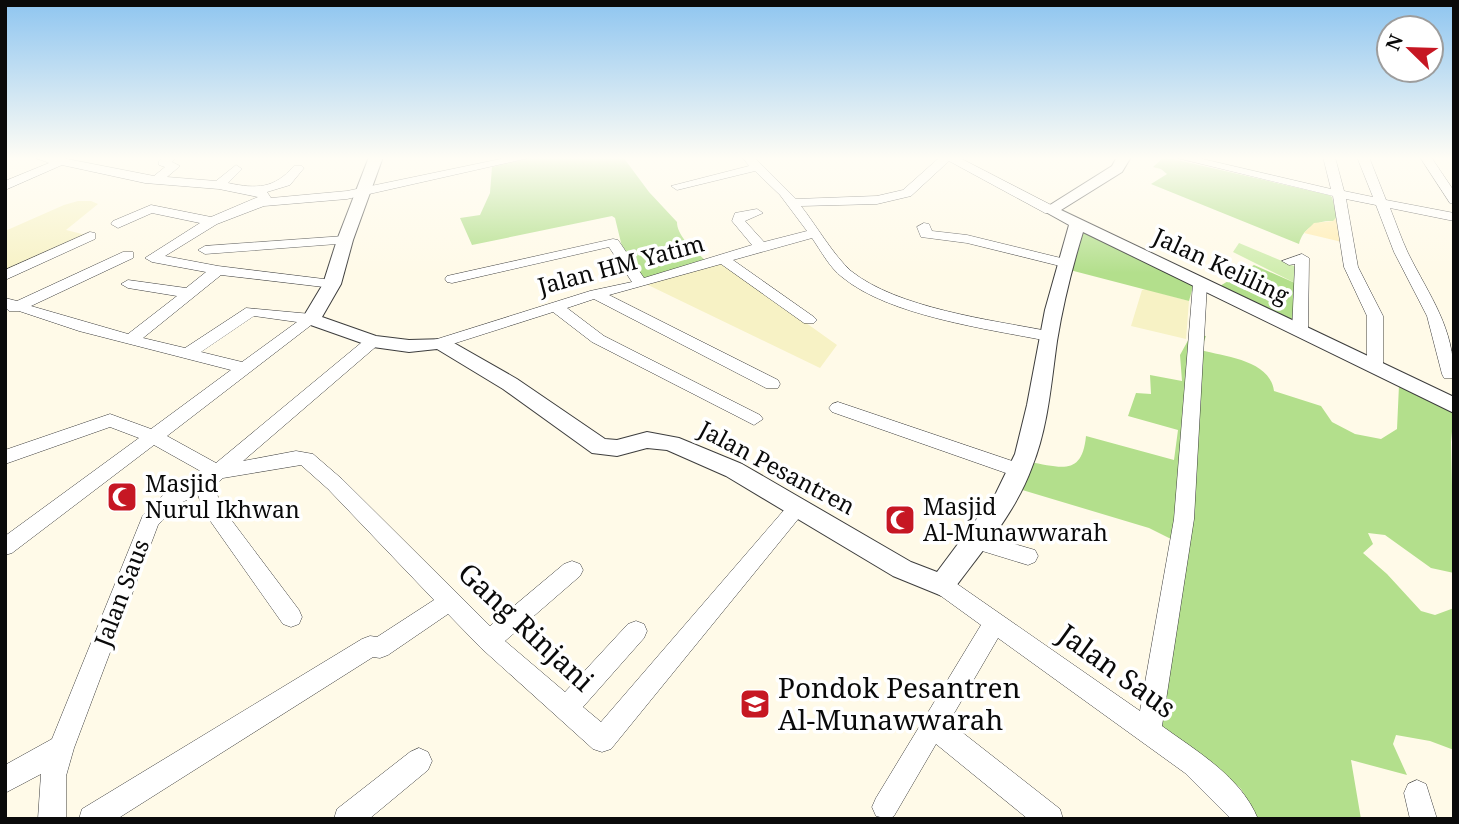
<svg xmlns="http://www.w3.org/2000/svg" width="1459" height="824" font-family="'Noto Serif',serif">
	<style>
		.farmland { fill: #f7f2c5 }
		.green { fill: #d0edae }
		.forest { fill: #b3df8c }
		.sand { fill: #ffecb0 }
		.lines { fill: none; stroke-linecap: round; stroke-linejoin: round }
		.minor-casing { stroke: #3d3d3d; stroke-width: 1 }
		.tertiary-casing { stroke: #3d3d3d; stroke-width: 2 }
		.minor { fill: #fff; fill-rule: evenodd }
		.tertiary { fill: #fff; fill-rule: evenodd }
		.labels { text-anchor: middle; stroke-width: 7; stroke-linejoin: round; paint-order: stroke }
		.street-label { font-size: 23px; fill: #0a0a0a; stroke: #fff }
		.poi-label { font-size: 23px; fill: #0a0a0a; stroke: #fff; text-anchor: start }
		.near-street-label { font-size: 28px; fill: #0a0a0a; stroke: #fff }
		.near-poi-label { font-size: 28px; fill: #0a0a0a; stroke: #fff; text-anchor: start }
	</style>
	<rect width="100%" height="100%" fill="#fffae8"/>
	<path class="farmland" d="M78 201H91L98 204 66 230 90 236 5 274V231L64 205Z
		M722 263 837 345 820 368 646 284Z
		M1146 289 1189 301 1186 339 1131 326 1142 290Z"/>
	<path class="green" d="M1239 243 1294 266 1298 269 1295 283 1233 252Z"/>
	<path class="forest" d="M535 157H623L649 192 677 222C677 238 697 252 708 263L644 281 624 255 615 218 612 216 472 245 460 218 480 215 490 193 492 167Z
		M1164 157 1329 195 1332 197 1337 217 1334 221C1317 220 1303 228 1299 244L1151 184 1167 174 1161 169 1153 167Z
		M1079 231 1098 236 1194 283 1189 301 1066 269Z
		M1254 265 1295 283 1296 327 1220 286Z
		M1191 335 1206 336 1201 350C1226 357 1270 360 1274 391L1321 406 1332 422 1355 434 1381 439 1397 429 1399 385 1454 411 1451 442 1454 573 1431 568 1385 535 1368 533 1373 544 1363 553 1387 574 1421 611 1435 615 1454 608V750L1430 741 1396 735 1393 744 1407 775 1351 760 1361 819H1258L1241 789 1214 765 1156 728 1185 546 1149 528 1019 489 1029 462C1061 467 1082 477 1086 436L1174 460 1178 430 1128 416 1136 393 1151 394 1150 375 1182 381 1180 355Z"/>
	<path class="sand" d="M1337 217 1342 242 1304 233 1314 223 1333 221Z"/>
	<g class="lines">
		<g class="minor-casing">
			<path id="minor" d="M33 157H57L154 176 165 167 159 165V161L163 157H176L172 162 180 166 167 177 216 181 236 165 242 169 228 183C257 189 274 189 294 166H302L304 168 290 185 267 192 271 198 347 191 510 157H533L347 199 264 206 217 224 165 256 218 266 332 280 339 284 332 288 221 275 143 338 185 348 246 308 311 314 319 319 167 436 216 463 367 338H379L381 341 379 344 243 461 296 451 313 454 342 479 490 626 564 564 572 561 580 564 583 570 580 576 505 641 565 692 628 624 636 621 644 624 647 631 644 638 583 707 601 722 791 502 798 499 805 502 808 507 611 749 602 752 593 749 481 648 448 614 388 655 380 658 373 657 117 819H79L82 809 362 639 370 636 377 637 434 600 328 489 301 465 223 478 215 485 220 505 299 610 302 617 299 624 291 627 283 624 204 512 198 495 178 504 158 525 74 748 66 776V819H38L41 774 5 793V765L52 739 143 515 164 494 204 473 154 445 12 553 5 555V536L139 438 110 427 5 464V450L110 414 151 429 231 370 79 331 19 311H9L5 307V298L17 301 123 252H133V258L31 306 128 334 177 296 128 288 121 284 128 280 186 288 206 272 152 262 145 258 200 223 152 213 118 228 111 224 113 221 151 205 211 217 258 197 219 189 145 183 62 165 5 190V181L49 163ZM254 316 297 322 242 362 201 352Z
				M742 157H754L796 199 877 196 903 190 940 157H958L1055 207V213H1045L949 161 911 196 877 204 801 206C816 225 834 256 851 271 897 308 991 320 1048 331L1056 336 1048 341C988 329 889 316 842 277 830 268 821 251 812 238L733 260 814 317 817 320 814 323H804L721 264 609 295 778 380 780 384 778 388H766L594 299 567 308 604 336 760 415 763 419 754 425 592 342 553 312 440 348 432 343 434 340 590 291 632 282 609 247 452 283 447 282 445 279 447 276 613 239 618 240 644 278 752 245 732 221 735 213 757 209 763 213 745 221 764 242 807 231 780 195 755 171 677 190 671 186 749 166Z
				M1173 157H1194L1331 189 1323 157H1335L1344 191 1373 197 1357 157H1369L1386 200 1454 213V221L1390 208C1396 223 1401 238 1408 253 1430 297 1454 327 1454 378H1444L1442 374 1427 316 1394 252 1376 205 1346 199 1358 267 1383 316V366L1375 371 1367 366V316L1344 267 1333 196Z
				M1420 157H1431L1454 191V204L1450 203Z
				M924 223 929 224 932 231 967 235 1069 260 1071 263 1064 267 967 243 921 237 917 227Z
				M90 232 95 233V239L5 280V270Z
				M345 236 350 237V243L205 254 198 250 205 246Z
				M1302 254 1309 258 1308 331 1300 336 1292 331 1295 264 1289 265 1282 261Z
				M1200 280 1207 284 1194 519 1162 726C1198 752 1241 777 1258 819H1231L1185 773 998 638 949 722 1060 809 1063 819H1028L936 744 894 816 889 819 876 816 872 807 876 798 981 625 934 591 931 585 934 579 942 576 950 579 1140 711 1174 519 1193 284Z
				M838 402 1027 466 1029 471 1027 476 1020 478 832 412 829 408 832 404Z
				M973 532 1035 550 1038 556 1035 562 1028 565 966 546 963 540 966 534Z
				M419 748 428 752 432 761 428 770 369 819H334L337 809 410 752Z
				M1417 780 1426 784 1437 819H1410L1404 793 1408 784Z"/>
		</g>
		<g class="tertiary-casing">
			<path id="tertiary" d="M369 157H383L353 240 341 284 322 317 376 336 409 340 447 339 517 379 605 439 617 440 647 432 679 438 742 464 911 562 937 572 996 493 1015 454 1027 405 1045 310 1069 225 1042 210 1112 166 1117 157H1131L1122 172 1061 210 1454 397V413L1083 232C1072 268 1063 304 1057 341 1051 384 1048 427 1032 467 1015 514 980 553 951 593L942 596 893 576 726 476 667 450 647 448 617 456 592 453 503 389 437 349 409 352 373 347 305 323 302 319 323 284 337 240Z"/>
		</g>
		<use href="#minor" class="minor"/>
		<use href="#tertiary" class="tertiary"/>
	</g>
	<linearGradient id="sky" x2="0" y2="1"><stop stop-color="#8ec5f0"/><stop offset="0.58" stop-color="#fffdf5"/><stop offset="1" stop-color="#fffdf5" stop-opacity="0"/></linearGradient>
	<rect width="1459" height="273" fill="url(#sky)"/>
	<defs>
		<g id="mosque-square" transform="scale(1.575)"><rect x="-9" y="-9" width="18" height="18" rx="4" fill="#c61723" stroke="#fff"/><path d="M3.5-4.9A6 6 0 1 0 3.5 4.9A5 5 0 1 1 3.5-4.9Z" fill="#fff"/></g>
		<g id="school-square" transform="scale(1.575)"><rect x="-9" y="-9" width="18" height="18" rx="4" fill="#c61723" stroke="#fff"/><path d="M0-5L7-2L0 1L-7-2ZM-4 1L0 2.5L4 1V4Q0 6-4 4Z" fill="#fff"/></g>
	</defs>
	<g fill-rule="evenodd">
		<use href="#mosque-square" x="122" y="497"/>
		<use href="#mosque-square" x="900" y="520"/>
		<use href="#school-square" x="755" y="704"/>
	</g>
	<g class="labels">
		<g class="street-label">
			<text transform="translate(621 265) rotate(-15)" y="8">Jalan HM Yatim</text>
			<text transform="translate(1221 266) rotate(25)" y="8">Jalan Keliling</text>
			<text transform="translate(777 468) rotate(28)" y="8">Jalan Pesantren</text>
			<text transform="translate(122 593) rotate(-69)" y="8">Jalan Saus</text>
		</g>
		<g class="poi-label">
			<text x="145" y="492">Masjid<tspan x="145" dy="26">Nurul Ikhwan</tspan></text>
			<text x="923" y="515">Masjid<tspan x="923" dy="26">Al-Munawwarah</tspan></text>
		</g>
		<g class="near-street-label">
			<text transform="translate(526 627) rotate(43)" y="10">Gang Rinjani</text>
			<text transform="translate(1117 671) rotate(36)" y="10">Jalan Saus</text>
		</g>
		<g class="near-poi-label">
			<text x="778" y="698">Pondok Pesantren<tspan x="778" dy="32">Al-Munawwarah</tspan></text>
		</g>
	</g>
	<rect width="1459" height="824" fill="none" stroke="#0a0a0a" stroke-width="14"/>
	<g transform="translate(1410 49) rotate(293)"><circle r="33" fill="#ffffff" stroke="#9d9d9d" stroke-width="2"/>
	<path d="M0-5L12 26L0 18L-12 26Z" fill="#c61723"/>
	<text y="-10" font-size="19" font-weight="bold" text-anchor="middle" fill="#0a0a0a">N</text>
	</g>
</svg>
